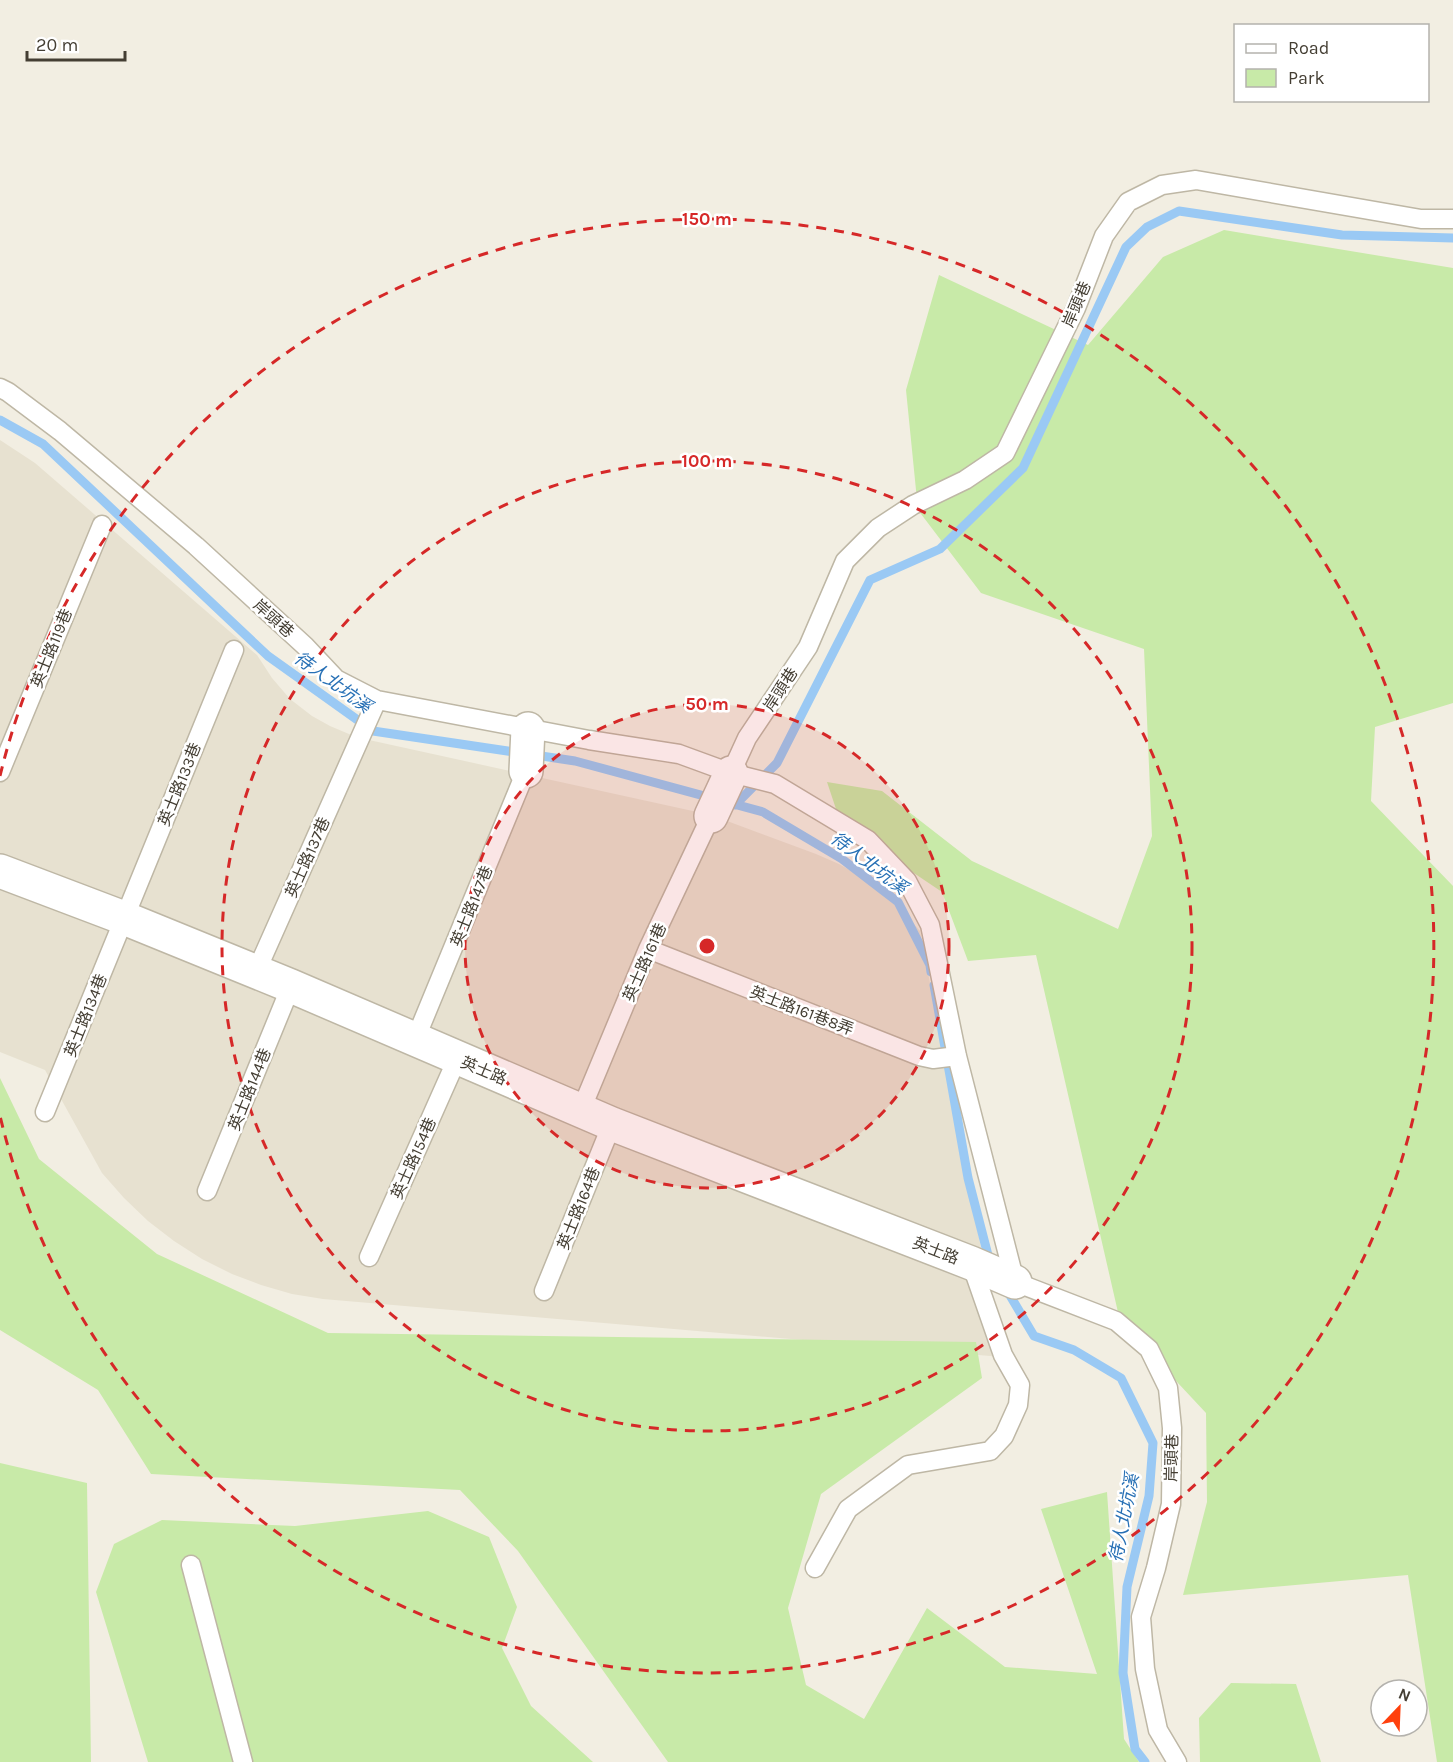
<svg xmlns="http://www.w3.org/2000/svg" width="1453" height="1762" font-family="Karla,'Noto Sans TC',sans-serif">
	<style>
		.residential { fill: #e7e1d0 }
		.green { fill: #c8eaa8 }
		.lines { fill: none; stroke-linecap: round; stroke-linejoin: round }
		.stream { stroke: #9ac9f4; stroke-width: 9 }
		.service-casing { stroke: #beb7a5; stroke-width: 21 }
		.minor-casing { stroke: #beb7a5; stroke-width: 36 }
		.service { stroke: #fff; stroke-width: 18 }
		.minor { stroke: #fff; stroke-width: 33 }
		.ring { fill: none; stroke: #d62828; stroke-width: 3; stroke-dasharray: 10 8 }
		.labels { text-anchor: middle; stroke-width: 5; stroke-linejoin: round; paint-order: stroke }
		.street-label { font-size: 16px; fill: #443e33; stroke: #fff }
		.water-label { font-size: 18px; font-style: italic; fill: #2770b5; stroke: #fff }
		.centre { fill: #d62828; stroke: #fff; stroke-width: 3 }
		.ring-label { font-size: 18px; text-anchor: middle; font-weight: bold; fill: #d62828; stroke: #fff; stroke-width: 5; stroke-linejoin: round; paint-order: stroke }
	</style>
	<rect width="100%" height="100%" fill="#f2eee2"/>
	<path class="residential" d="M0 440 35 463 257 655 272 678 290 699 312 716 330 726 349 734 369 740 711 815 816 854 839 864 860 876 880 890 901 909 920 931 1002 1357 323 1299 292 1294 261 1285 232 1274 202 1259 174 1241 148 1221 124 1198 102 1173 45 1070 0 1052Z"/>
	<path class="green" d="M1224 230 1453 268V703L1375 727 1371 801 1453 886V1762H1437L1408 1575 1183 1595 1207 1502 1206 1413 1120 1321 1036 955 968 961 942 892 841 824 827 782 882 791 972 861 1118 929 1152 836 1144 649 981 593 918 510 906 390 939 275 1088 345 1163 257Z
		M0 1078 39 1159 157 1254 328 1333 976 1342 982 1378 821 1494 788 1608 806 1685 864 1719 927 1608 1005 1667 1097 1674 1041 1509 1107 1492 1124 1739 1139 1762H668L518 1551 460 1490 151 1474 98 1390 0 1330Z
		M0 1463 87 1483 91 1762H0Z
		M428 1511 489 1537 517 1607 502 1648 531 1706 593 1762H148L96 1592 114 1544 162 1520 295 1526Z
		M1231 1683 1296 1684 1321 1762H1200L1199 1718Z"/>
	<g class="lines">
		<path class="stream" d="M0 420 43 444 268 656 373 731 575 761 763 812 842 859 898 902 930 965 931 972
			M735 805 777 763 870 580 940 549 1023 468 1126 247 1147 227 1179 211 1342 235 1453 238
			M934 985 968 1178 990 1263
			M1005 1287 1034 1336 1074 1350 1121 1378 1153 1443 1149 1496 1127 1587 1123 1673 1135 1749 1145 1762"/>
		<g class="service-casing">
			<path id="service" d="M0 388 8 392 60 431 196 546 305 646 336 679 377 700 589 740 679 754 731 773 747 738 808 647 845 561 878 528 913 505 965 480 1005 453 1076 308 1104 236 1128 202 1162 185 1196 180 1421 219H1453
				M0 772 102 525
				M731 773 775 784 868 840 907 881 930 925 957 1056 1015 1282 1116 1321 1149 1349 1168 1388 1172 1428 1171 1504 1156 1568 1141 1617 1145 1669 1158 1730 1177 1762
				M648 949 919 1056 933 1059 957 1056
				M256 972 377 700
				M415 1040 526 771
				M581 1110 648 949 711 816
				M45 1112 234 650
				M207 1191 291 986
				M369 1257 457 1059
				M544 1291 612 1124
				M191 1565 243 1762
				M815 1568 848 1509 908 1465 990 1451 1004 1436 1018 1405 1020 1385 1003 1355 971 1263"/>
		</g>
		<g class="minor-casing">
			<path id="minor" d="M526 771 528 729
				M711 816 731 773
				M0 871 124 918 291 986 612 1124 971 1263 1015 1282"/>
		</g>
		<use href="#service" class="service"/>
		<use href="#minor" class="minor"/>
	</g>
	<circle cx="707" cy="946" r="242" fill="#d62828" fill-opacity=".12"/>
	<g class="ring">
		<circle cx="707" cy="946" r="242"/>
		<circle cx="707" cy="946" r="485"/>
		<path d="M0 776A727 727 0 1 1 0 1116"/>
	</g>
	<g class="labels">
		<g class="street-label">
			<text transform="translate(1076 304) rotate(-67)" y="6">岸頭巷</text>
			<text transform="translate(274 618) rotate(42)" y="6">岸頭巷</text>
			<text transform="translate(51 648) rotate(-68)" y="6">英士路119巷</text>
			<text transform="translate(780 689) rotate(-57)" y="6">岸頭巷</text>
			<text transform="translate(179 784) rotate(-68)" y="6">英士路133巷</text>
			<text transform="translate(307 857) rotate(-66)" y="6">英士路137巷</text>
			<text transform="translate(471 906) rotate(-68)" y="6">英士路147巷</text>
			<text transform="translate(644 962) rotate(-66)" y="6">英士路161巷</text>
			<text transform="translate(802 1010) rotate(21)" y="6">英士路161巷8弄</text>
			<text transform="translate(85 1015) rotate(-68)" y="6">英士路134巷</text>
			<text transform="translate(484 1070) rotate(23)" y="6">英士路</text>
			<text transform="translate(249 1089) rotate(-68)" y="6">英士路144巷</text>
			<text transform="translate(413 1158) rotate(-66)" y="6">英士路154巷</text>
			<text transform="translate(578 1208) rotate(-68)" y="6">英士路164巷</text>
			<text transform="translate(936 1250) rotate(21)" y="6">英士路</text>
			<text transform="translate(1171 1458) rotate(-89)" y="6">岸頭巷</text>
		</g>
		<g class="water-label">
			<text transform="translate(333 682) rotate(36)" y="6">待人北坑溪</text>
			<text transform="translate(869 863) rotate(37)" y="6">待人北坑溪</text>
			<text transform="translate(1124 1518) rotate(-79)" y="6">待人北坑溪</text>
		</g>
	</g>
	<circle cx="707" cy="946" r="9" class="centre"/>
	<g class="ring-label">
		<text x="707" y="225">150 m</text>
		<text x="707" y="467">100 m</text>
		<text x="707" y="710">50 m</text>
	</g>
	<rect x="1234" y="24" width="195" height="78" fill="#ffffff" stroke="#b4b2ad" stroke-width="1.5"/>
	<rect x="1246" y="44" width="30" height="9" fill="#ffffff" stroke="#b4b2ad" stroke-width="1.5"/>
	<text x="1288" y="54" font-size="18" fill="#443e33">Road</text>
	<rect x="1246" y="69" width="30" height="18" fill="#c8eaa8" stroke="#b4b2ad" stroke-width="1.5"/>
	<text x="1288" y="84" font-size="18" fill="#443e33">Park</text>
	<g transform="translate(1399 1708) rotate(23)"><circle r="28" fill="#ffffff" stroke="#b4b2ad" stroke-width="1.5"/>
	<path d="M0-4.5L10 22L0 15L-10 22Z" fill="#ff400d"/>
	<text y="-9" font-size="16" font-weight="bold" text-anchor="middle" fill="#443e33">N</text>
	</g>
	<path d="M27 51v9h98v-9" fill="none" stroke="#443e33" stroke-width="3"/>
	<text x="36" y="51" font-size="18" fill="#443e33" stroke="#ffffff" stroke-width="4.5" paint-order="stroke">20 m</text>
</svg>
